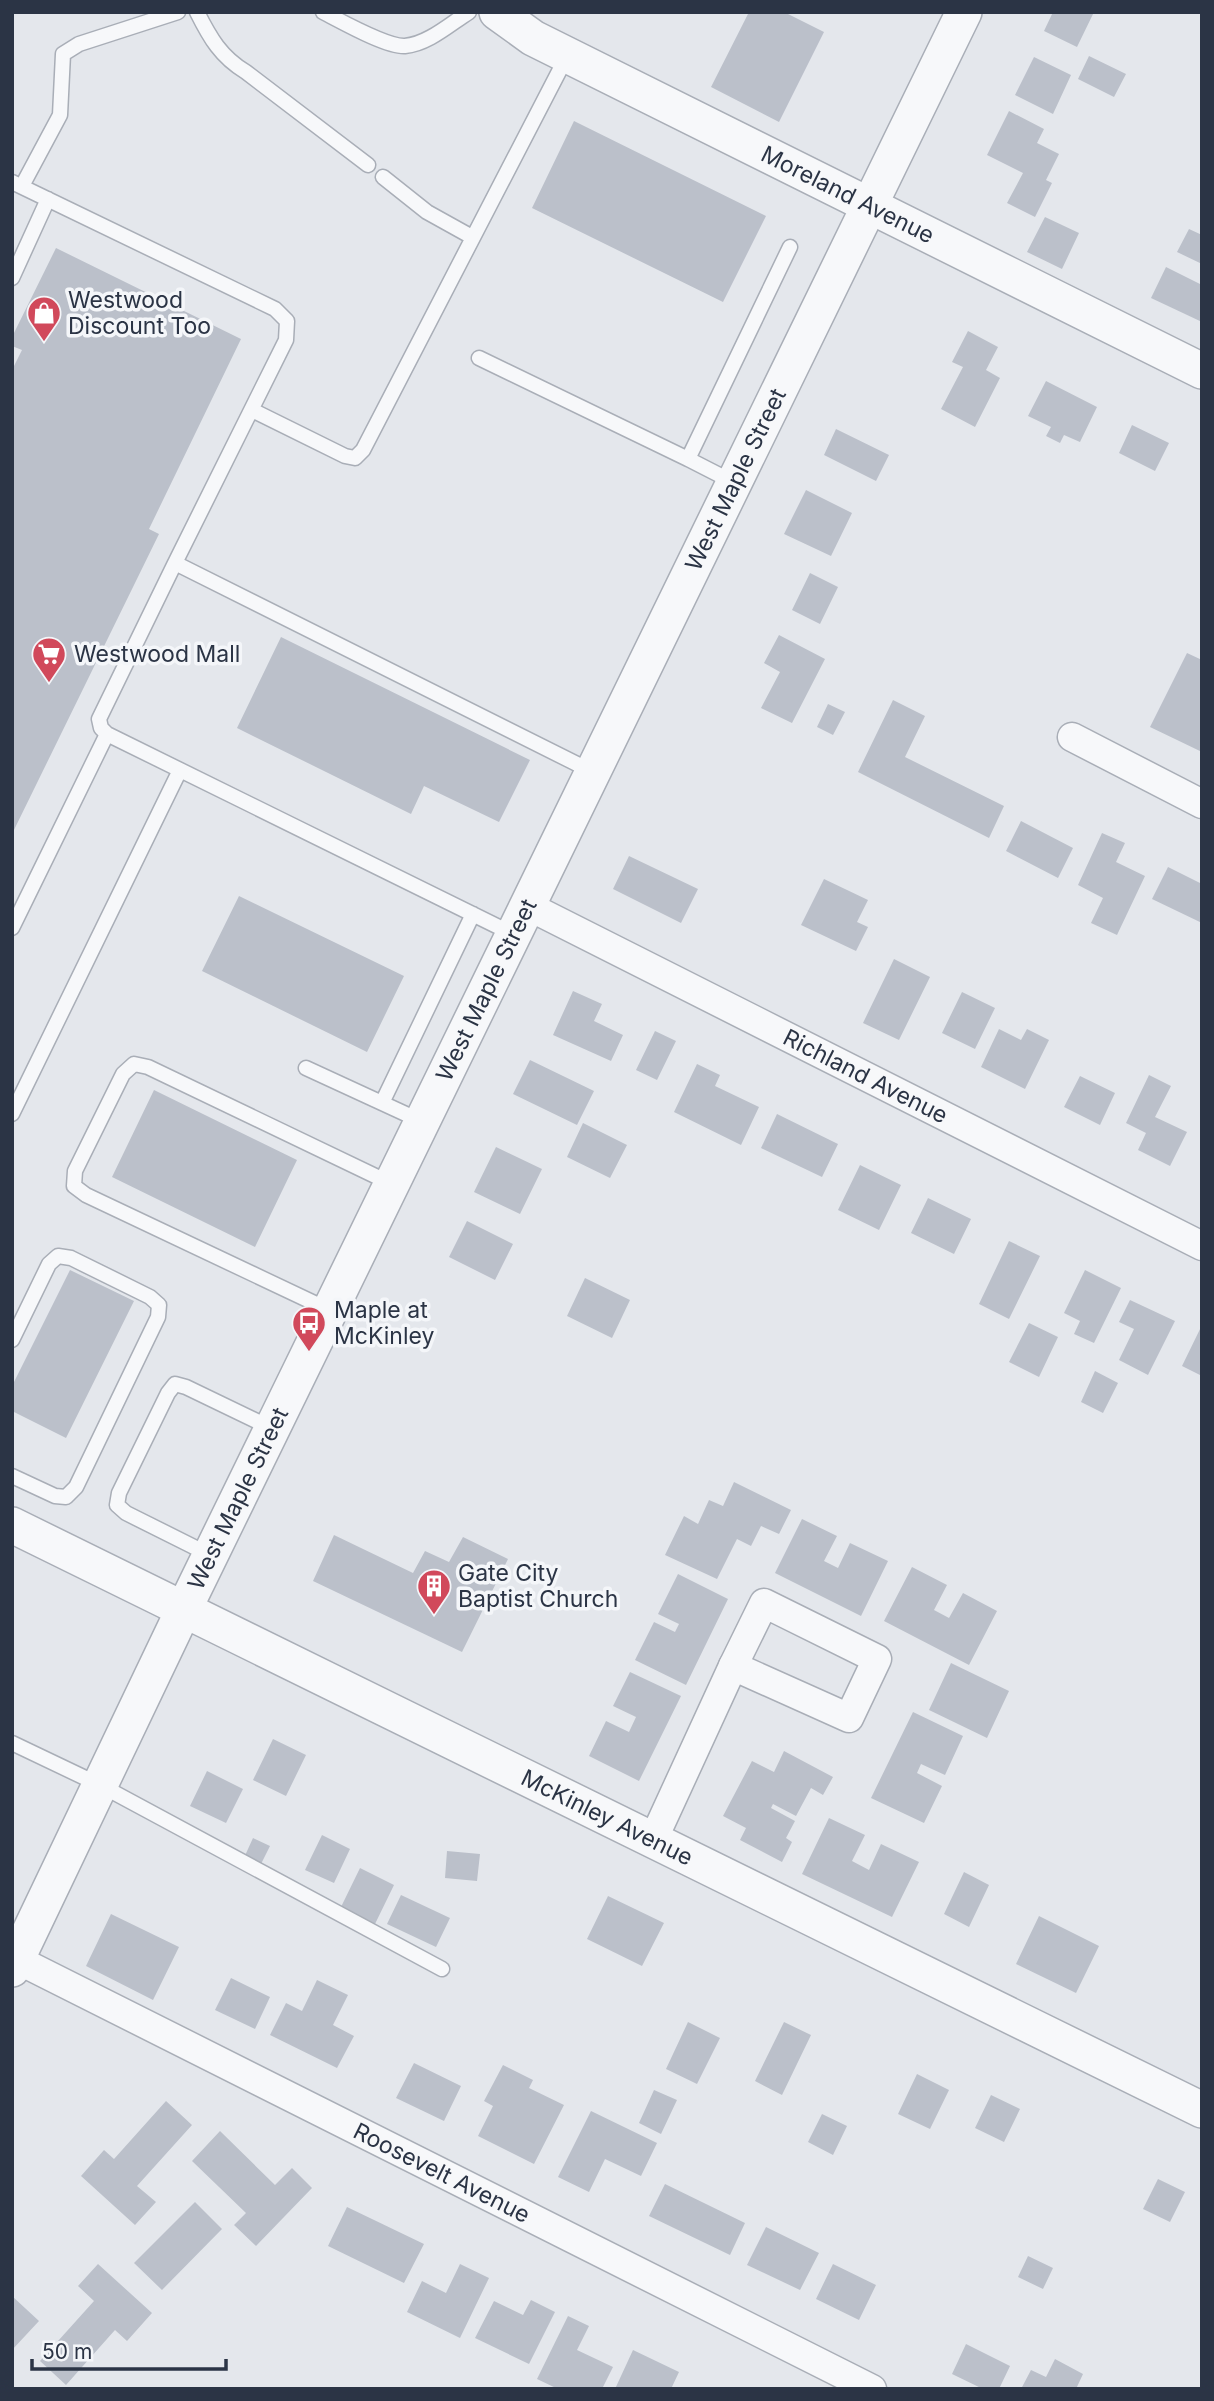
<svg xmlns="http://www.w3.org/2000/svg" width="1214" height="2401" font-family="Inter,sans-serif">
	<style>
		.building { fill: #bbc0ca }
		.lines { fill: none; stroke-linecap: round; stroke-linejoin: round }
		.service-casing { stroke: #a9aeb7; stroke-width: 17 }
		.minor-casing { stroke: #a9aeb7; stroke-width: 31 }
		.tertiary-casing { stroke: #a9aeb7; stroke-width: 38 }
		.service { stroke: #f7f8fa; stroke-width: 14 }
		.minor { stroke: #f7f8fa; stroke-width: 28 }
		.tertiary { stroke: #f7f8fa; stroke-width: 35 }
		.labels { text-anchor: middle; stroke-width: 7; stroke-linejoin: round; paint-order: stroke }
		.street-label { font-size: 23px; fill: #2b3445; stroke: #f4f6f9 }
		.poi-label { font-size: 23px; fill: #2b3445; stroke: #f4f6f9; text-anchor: start }
	</style>
	<rect width="100%" height="100%" fill="#e4e7ec"/>
	<path class="building" d="M749 12H784L824 32 779 122 711 87Z
		M1053 12H1094L1077 47 1044 31Z
		M1089 56 1126 74 1114 97 1078 79Z
		M1034 57 1071 75 1053 114 1015 95Z
		M1009 111 1044 129 1037 143 1059 154 1046 180 1052 183 1035 217 1007 203 1023 173 987 155Z
		M574 121 766 216 723 302 532 208Z
		M1045 217 1079 233 1062 269 1027 252Z
		M1189 229 1202 235V264L1177 252Z
		M56 248 241 339 149 529 159 534 12 834V370L22 350 12 346V337Z
		M1166 267 1202 285V322L1151 298Z
		M968 331 998 347 986 370 1000 378 975 427 941 409 963 367 952 362Z
		M1046 381 1097 407 1080 442 1064 435 1060 443 1046 436 1051 427 1028 416Z
		M1132 425 1169 443 1155 471 1119 453Z
		M836 429 889 455 876 481 824 455Z
		M806 490 852 513 831 556 784 534Z
		M810 573 838 587 820 624 792 610Z
		M779 635 825 659 792 723 761 708 780 672 764 663Z
		M281 637 530 760 499 822 424 786 411 814 237 728Z
		M1187 653 1202 660V752L1150 727Z
		M893 700 925 716 905 757 1004 806 989 838 858 772Z
		M828 704 845 712 833 735 817 727Z
		M1021 821 1073 848 1058 878 1006 851Z
		M1102 833 1125 843 1116 862 1145 876 1117 935 1091 923 1103 898 1078 885Z
		M629 856 698 889 681 923 613 889Z
		M1168 867 1202 884V923L1152 899Z
		M824 879 868 900 857 922 868 927 856 951 801 925Z
		M239 896 404 976 367 1052 202 971Z
		M894 959 930 977 899 1040 863 1023Z
		M573 991 602 1004 594 1021 623 1035 611 1061 553 1035Z
		M962 992 995 1008 975 1049 942 1033Z
		M999 1029 1021 1040 1027 1029 1049 1040 1025 1089 981 1067Z
		M655 1031 676 1041 657 1080 636 1070Z
		M530 1060 594 1091 577 1125 513 1094Z
		M697 1064 720 1075 715 1086 759 1107 741 1145 674 1112Z
		M1149 1075 1171 1086 1155 1117 1187 1132 1170 1166 1138 1150 1146 1133 1126 1123Z
		M1080 1076 1115 1093 1100 1125 1064 1107Z
		M154 1090 297 1160 255 1247 112 1177Z
		M777 1114 838 1144 822 1177 761 1148Z
		M583 1123 627 1145 610 1178 567 1157Z
		M496 1147 542 1169 520 1214 474 1192Z
		M860 1165 901 1185 879 1230 838 1210Z
		M928 1198 971 1219 954 1254 911 1233Z
		M467 1221 513 1244 495 1280 449 1257Z
		M1009 1241 1040 1256 1009 1319 979 1304Z
		M70 1270 134 1301 66 1438 12 1411V1386Z
		M1085 1270 1121 1288 1094 1343 1074 1334 1080 1321 1064 1313Z
		M585 1278 630 1300 612 1338 567 1316Z
		M1130 1300 1175 1321 1148 1375 1119 1360 1134 1329 1119 1322Z
		M1029 1323 1058 1337 1039 1377 1009 1362Z
		M1202 1325V1376L1182 1366Z
		M1095 1371 1118 1383 1103 1413 1081 1402Z
		M734 1482 791 1510 779 1534 761 1526 751 1546 737 1539 717 1579 665 1555 684 1516 698 1524 709 1500 723 1506Z
		M802 1519 837 1536 824 1561 838 1568 850 1543 888 1561 861 1616 775 1573Z
		M334 1535 413 1573 425 1551 449 1562 463 1537 508 1559 462 1652 313 1581Z
		M912 1567 947 1585 934 1610 949 1618 963 1593 997 1611 969 1665 884 1621Z
		M678 1574 728 1599 686 1685 635 1660 654 1622 675 1632 679 1624 658 1614Z
		M951 1663 1009 1691 987 1738 929 1710Z
		M630 1672 681 1696 639 1781 589 1756 606 1721 629 1732 636 1717 613 1706Z
		M913 1712 963 1736 945 1775 921 1764 917 1773 942 1786 924 1823 871 1798Z
		M273 1739 306 1755 286 1796 253 1780Z
		M784 1751 833 1777 823 1795 811 1788 796 1816 773 1804 771 1808 795 1821 786 1838 792 1842 782 1862 740 1840 746 1828 723 1816 752 1761 774 1772Z
		M207 1771 243 1789 226 1823 190 1806Z
		M829 1818 865 1835 852 1861 869 1870 881 1844 919 1862 892 1917 802 1874Z
		M322 1835 350 1849 334 1883 305 1870Z
		M253 1838 270 1846 259 1868 243 1860Z
		M447 1851 480 1854 477 1881 445 1878Z
		M360 1868 394 1885 375 1924 341 1907Z
		M964 1872 989 1885 969 1927 944 1914Z
		M401 1895 450 1918 436 1947 387 1924Z
		M608 1896 664 1923 642 1966 587 1939Z
		M111 1914 179 1947 153 2000 86 1966Z
		M1039 1916 1099 1946 1076 1993 1016 1964Z
		M231 1978 270 1997 255 2029 215 2010Z
		M317 1980 348 1995 333 2025 354 2036 337 2068 270 2035 286 2003 302 2011Z
		M688 2022 720 2038 697 2084 666 2069Z
		M784 2022 811 2035 782 2095 755 2081Z
		M414 2063 461 2086 444 2121 396 2098Z
		M503 2065 533 2080 529 2088 564 2105 534 2164 478 2136 493 2106 484 2101Z
		M917 2074 949 2090 930 2129 898 2114Z
		M654 2090 677 2100 661 2134 639 2123Z
		M991 2095 1020 2109 1004 2142 975 2128Z
		M166 2101 192 2125 137 2186 156 2202 135 2225 81 2176 104 2150 114 2159Z
		M591 2111 657 2143 641 2176 605 2159 589 2192 558 2177Z
		M822 2114 847 2126 833 2155 808 2142Z
		M220 2131 275 2185 292 2168 312 2188 256 2246 234 2225 246 2213 192 2161Z
		M1158 2179 1185 2192 1170 2222 1143 2209Z
		M665 2184 745 2223 730 2255 649 2216Z
		M195 2202 222 2229 162 2290 134 2263Z
		M347 2207 424 2244 404 2283 328 2246Z
		M766 2227 819 2253 800 2290 747 2265Z
		M1028 2256 1053 2268 1043 2289 1018 2277Z
		M98 2264 152 2313 127 2341 115 2330 66 2385 40 2361 94 2301 78 2286Z
		M460 2264 489 2278 460 2338 407 2312 422 2281 446 2293Z
		M833 2264 876 2285 859 2320 816 2299Z
		M12 2296 39 2321 12 2350Z
		M531 2300 555 2312 529 2364 475 2338 494 2301 523 2315Z
		M568 2316 589 2326 577 2350 613 2367 602 2389H558L537 2379Z
		M966 2344 1010 2366 999 2389H983L952 2374Z
		M633 2350 679 2372 671 2389H615Z
		M1055 2359 1083 2374 1076 2389H1021L1031 2370 1046 2377Z"/>
	<g class="lines">
		<g class="service-casing">
			<path id="service" d="M197 12C210 38 221 57 246 72L368 165
				M323 12C341 21 386 47 405 46 428 44 450 24 469 12
				M383 177 427 212 472 237
				M12 182 275 309 287 321 286 340 175 563 593 772
				M22 186 60 115 63 54 79 44 178 12
				M12 278 48 199
				M479 358 688 459
				M252 410 345 456 355 458 363 450 567 56
				M733 482 688 459 790 247
				M175 563 99 719 101 728 107 734 513 934
				M12 928 107 734
				M306 1068 421 1121
				M382 1103 473 914
				M12 1114 180 770
				M329 1310 86 1195 74 1186 75 1171 123 1074 134 1064 148 1067 392 1184
				M12 1340 49 1264 58 1256 71 1258 150 1297 159 1305 158 1317 76 1487 66 1497 55 1496 12 1476
				M210 1555 126 1513 117 1505 119 1493 168 1393 175 1384 186 1387 271 1428
				M12 1743 100 1785 442 1969"/>
		</g>
		<g class="minor-casing">
			<g id="minor">
				<path d="M1072 737 1202 804"/>
				<path id="s1" d="M528 906 1202 1246"/>
				<path d="M764 1603 877 1659 849 1718 733 1666Z"/>
				<path d="M653 1840 733 1666"/>
				<path id="s2" d="M12 1957 872 2389"/>
			</g>
		</g>
		<g class="tertiary-casing">
			<g id="tertiary">
				<path id="s3" d="M497 12 533 38 1202 371"/>
				<path id="s4" d="M12 1525 1202 2110"/>
				<path id="s5" d="M12 1969 184 1609 964 12"/>
			</g>
		</g>
		<use href="#service" class="service"/>
		<use href="#minor" class="minor"/>
		<use href="#tertiary" class="tertiary"/>
	</g>
	<defs>
		<g id="shop-pin" transform="scale(1.75)"><path d="M0 17L-7.5 6A9.5 9.5 0 1 1 7.5 6Z" fill="#d1495b" stroke="#f4f6f9"/><path d="M-5-2.5h2.3a2.7 3.5 0 0 1 5.4 0H5L5.5 6h-11ZM-1.5-2.5h3a1.5 2.3 0 0 0-3 0Z" fill="#fff"/></g>
		<g id="supermarket-pin" transform="scale(1.75)"><path d="M0 17L-7.5 6A9.5 9.5 0 1 1 7.5 6Z" fill="#d1495b" stroke="#f4f6f9"/><path d="M-6-5.5h2.5l.6 2H6L4.5 2H-2.5L-4.4-4H-6ZM-1.5 3.2a1.3 1.3 0 1 0 .1 0ZM3 3.2a1.3 1.3 0 1 0 .1 0Z" fill="#fff"/></g>
		<g id="bus-pin" transform="scale(1.75)"><path d="M0 17L-7.5 6A9.5 9.5 0 1 1 7.5 6Z" fill="#d1495b" stroke="#f4f6f9"/><path d="M-5-6H5V4H4V6H2V4H-2V6H-4V4H-5ZM-3.5-4V0h7V-4ZM-3.5 1.2v1.5H-2V1.2ZM2 1.2v1.5H3.5V1.2Z" fill="#fff"/></g>
		<g id="building-pin" transform="scale(1.75)"><path d="M0 17L-7.5 6A9.5 9.5 0 1 1 7.5 6Z" fill="#d1495b" stroke="#f4f6f9"/><path d="M-4-6H4V6H1V3H-1V6H-4ZM-2.5-4.3h1.7v1.8h-1.7ZM.8-4.3h1.7v1.8H.8ZM-2.5-1h1.7V.8h-1.7ZM.8-1h1.7V.8H.8Z" fill="#fff"/></g>
	</defs>
	<g fill-rule="evenodd">
		<use href="#shop-pin" x="44" y="313"/>
		<use href="#supermarket-pin" x="49" y="654"/>
		<use href="#bus-pin" x="309" y="1323"/>
		<use href="#building-pin" x="434" y="1586"/>
	</g>
	<g class="labels">
		<g class="street-label">
			<text dy="8" stroke="none"><textPath href="#s3" startOffset="396">Moreland Avenue</textPath></text>
			<text dy="8" stroke="none"><textPath href="#s5" startOffset="1656">West Maple Street</textPath></text>
			<text dy="8" stroke="none"><textPath href="#s5" startOffset="1088">West Maple Street</textPath></text>
			<text dy="8" stroke="none"><textPath href="#s1" startOffset="378">Richland Avenue</textPath></text>
			<text dy="8" stroke="none"><textPath href="#s5" startOffset="522">West Maple Street</textPath></text>
			<text dy="8" stroke="none"><textPath href="#s4" startOffset="663">McKinley Avenue</textPath></text>
			<text dy="8" stroke="none"><textPath href="#s2" startOffset="481">Roosevelt Avenue</textPath></text>
		</g>
		<g class="poi-label">
			<text x="68" y="308">Westwood<tspan x="68" dy="26">Discount Too</tspan></text>
			<text x="74" y="662">Westwood Mall</text>
			<text x="334" y="1318">Maple at<tspan x="334" dy="26">McKinley</tspan></text>
			<text x="458" y="1581">Gate City<tspan x="458" dy="26">Baptist Church</tspan></text>
		</g>
	</g>
	<rect width="1214" height="2401" fill="none" stroke="#2b3445" stroke-width="28"/>
	<path d="M32 2359v10h194v-10" fill="none" stroke="#2b3445" stroke-width="3.5"/>
	<text x="42" y="2359" font-size="21" fill="#2b3445" stroke="#f4f6f9" stroke-width="5" paint-order="stroke">50 m</text>
</svg>
